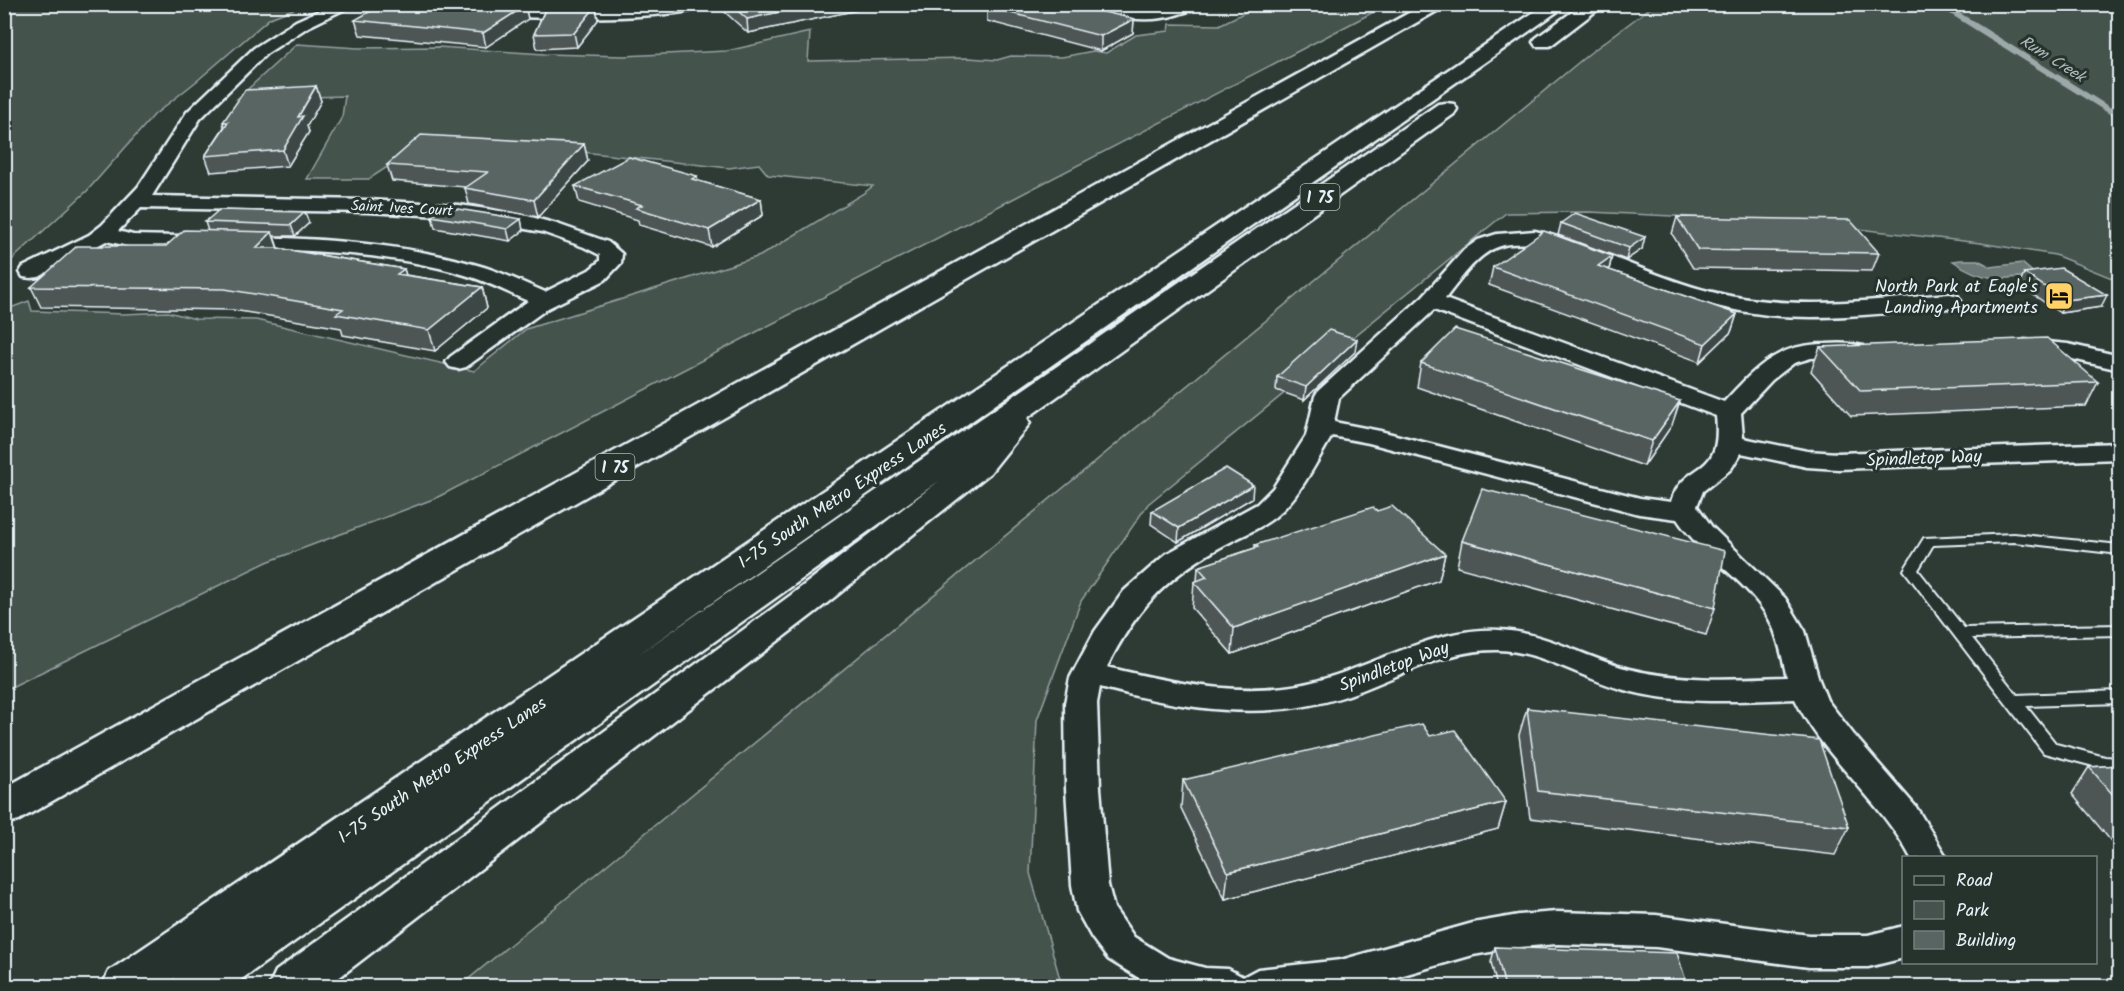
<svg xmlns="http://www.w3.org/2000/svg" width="2124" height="991" font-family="Kalam,sans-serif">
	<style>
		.green { fill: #45524e; stroke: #96a2a3; stroke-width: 1.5 }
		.water { fill: #6b7775; stroke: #9da8a9; stroke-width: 1.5 }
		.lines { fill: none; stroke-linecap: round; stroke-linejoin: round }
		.stream { stroke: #9da8a9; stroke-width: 6 }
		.service-casing { stroke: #e8f1f8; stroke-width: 4 }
		.minor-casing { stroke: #e8f1f8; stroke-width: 5 }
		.motorway-casing { stroke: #e8f1f8; stroke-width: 5 }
		.service { fill: #26332d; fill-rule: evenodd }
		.minor { fill: #26332d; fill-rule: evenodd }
		.motorway { fill: #26332d; fill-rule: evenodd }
		.wall { fill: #4d5755; stroke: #e8f1f8; stroke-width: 1.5 }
		.shaded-wall { fill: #3e4745; stroke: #e8f1f8; stroke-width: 1.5 }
		.building { fill: #596563; stroke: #e8f1f8; stroke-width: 1.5 }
		.labels { text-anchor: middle; stroke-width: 6; stroke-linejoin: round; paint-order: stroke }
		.far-street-label { font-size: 15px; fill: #e8f1f8; stroke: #26332d }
		.far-water-label { font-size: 16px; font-style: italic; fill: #b0babd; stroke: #26332d }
		.shield { fill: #26332d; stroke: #aeb8bb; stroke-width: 1.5 }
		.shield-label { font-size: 16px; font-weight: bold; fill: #e8f1f8 }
		.poi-label { font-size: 18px; fill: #e8f1f8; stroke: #26332d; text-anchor: end }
		.street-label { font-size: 18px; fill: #e8f1f8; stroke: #26332d }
	</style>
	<rect width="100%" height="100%" fill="#2e3b35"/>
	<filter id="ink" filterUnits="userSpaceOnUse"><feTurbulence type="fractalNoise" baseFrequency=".0167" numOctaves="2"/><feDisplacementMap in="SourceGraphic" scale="12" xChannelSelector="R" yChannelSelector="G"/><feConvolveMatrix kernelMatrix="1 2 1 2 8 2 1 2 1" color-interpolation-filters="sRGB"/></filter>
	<g filter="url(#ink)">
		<path class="green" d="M5 4H304V5L270 18 198 80 154 115 87 191 5 266Z
			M1260 5H1387L436 498 267 562 5 690V310L29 301 32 311 124 314 168 312 196 319 256 320 474 371 526 329 760 256 864 193 873 186 768 175 759 164 729 168 582 152 421 145 369 179H307L342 117 345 96 237 99 297 44 358 48 438 47 544 54 624 56 727 51 810 32 808 61 968 58 997 60 1011 56 1062 57 1093 51 1106 53 1136 35 1169 31 1170 24 1219 25Z
			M1654 5H2119V281L2055 255 1980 243 1798 222 1589 212 1506 213 1148 504 1081 601 1037 720 1030 873 1062 986H460L1590 53Z"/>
		<path class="water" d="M1961 260H1978L1991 267 2022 263 2036 275C2001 280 1983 282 1953 261Z"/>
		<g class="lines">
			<path class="stream" d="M1940 4 2120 117"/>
			<g class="service-casing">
				<path id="service" d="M2014 534 2120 545V554L2014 542 1933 545 1918 570 1964 628 2120 625V635L1972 638 2017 695 2120 691V703L2026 706 2056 744 2105 757 2120 758V770L2105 769 2044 753 1904 570 1924 538Z"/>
			</g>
			<g class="minor-casing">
				<path id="minor" d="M334 4H355L308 27 266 54 200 119 152 196 367 200 459 205 520 214 557 224 608 242 622 254 621 263 605 280 548 308 466 367 458 369 450 367 446 362 450 357 528 301C507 292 486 281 465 275 363 244 239 250 133 247L106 241 39 277 31 278 23 277 20 272 23 267 89 235 102 225 138 187 187 112 254 48 296 21ZM141 208 367 212 459 217 542 232 584 247 600 255V261L589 270 545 292C523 283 500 271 477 265 366 233 247 238 133 235L118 231Z
					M425 4 569 10 661 4H713C695 22 444 23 425 4Z
					M1081 4H1107L1140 11 1162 10 1178 4H1199C1194 10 1186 12 1179 14 1145 25 1116 17 1083 7Z
					M1535 231C1594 245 1649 276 1708 291 1787 312 1871 300 1950 294L1958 296 1961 301 1958 306 1950 308C1890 312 1828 321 1768 315 1686 306 1610 271 1533 243 1524 244 1513 243 1504 245 1478 251 1461 279 1445 299L1724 402C1756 368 1776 344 1826 344 1838 343 1851 343 1863 346L1867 351 1863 356 1811 358 1794 363 1772 380 1741 413 1743 438 1807 451 1838 453 2120 443V459L1838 469 1807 467 1741 453 1731 469 1703 491 1697 506 1712 527 1785 598 1805 631 1819 680 1827 700 1854 735 1916 807 1947 858H1911C1880 799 1824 759 1795 699 1739 701 1682 705 1628 691 1584 680 1543 651 1498 650 1443 649 1396 679 1346 696 1263 723 1183 709 1100 687L1097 703 1100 788 1108 885 1114 908 1134 937 1168 958 1205 968 1228 969 1243 977 1258 969 1341 960 1473 923 1519 915 1557 912 1656 915 1809 935H1868L1904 926V958L1868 967H1809L1656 947 1557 944 1519 947 1473 955 1365 986H1152L1108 959 1092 938 1077 911 1072 885 1066 788 1065 703 1070 678 1095 631 1124 591 1166 554 1257 504 1273 488 1306 436 1315 396 1318 391 1423 296 1464 250 1478 240 1497 234ZM1434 310 1716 416C1723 481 1685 458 1671 502L1640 498 1380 431 1334 422 1339 398ZM1332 436 1369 443 1639 514 1677 519C1702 557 1747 579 1769 619 1779 637 1782 658 1787 677 1734 679 1681 682 1629 669 1585 658 1546 632 1499 630 1439 627 1386 660 1330 677 1257 701 1180 685 1107 667 1135 611 1163 580 1217 549 1236 538 1261 529 1277 515 1301 495 1316 462 1332 436Z
					M2025 340 2068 344 2120 356V370L2068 358 2017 352 2013 347 2017 342Z"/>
			</g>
			<g class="motorway-casing">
				<path id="motorway" d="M1425 4H1449L19 820 4 824V788Z
					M1546 4H1568L636 656 1438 104 1446 103 1454 104 1457 109 1454 114 1027 418 1030 423 990 473 817 611 328 986H269L276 971 791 595 939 481 232 986H171L175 978 163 986H102L109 971Z
					M1583 4H1605L1550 46H1536L1533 42 1536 38Z"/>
			</g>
			<use href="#service" class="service"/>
			<use href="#minor" class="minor"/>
			<use href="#motorway" class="motorway"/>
		</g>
		<path class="wall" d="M457 4H550L548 6H556V4H610L596 6 598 20 577 47 537 49 534 34 546 7 525 6 528 19 486 47 360 35 355 20 456 6Z
			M716 4H863V9L748 33Z
			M1121 4H1151L1142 9Z
			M1120 5V15L1134 19 1133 33 1101 51 987 21V7Z
			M316 86 321 101 307 126 309 132 288 166 211 172 205 156 224 127 223 122Z
			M584 144 588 161 538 217 469 204 465 188 466 187 392 181 387 165Z
			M697 176 698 181 761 199 763 215 712 247 639 225 638 220 579 202 575 186Z
			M432 216 521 219 523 231 510 241 435 228Z
			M1677 217 1879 253 1872 271 1693 268 1672 234Z
			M205 222 309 223 295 236H274L278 248 404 269 406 275 482 287 487 308 435 351 343 335 341 328 233 310 41 307 31 287 166 246 208 231Z
			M1561 223 1642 249 1626 260 1558 235Z
			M1612 256 1609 270 1737 314 1731 332 1700 362 1489 285 1493 267Z
			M2024 273 2101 307 2060 313 2019 285Z
			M1820 347 2098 382 2086 406 1851 416 1811 371Z
			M1355 352 1304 400 1276 390 1277 377Z
			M1421 363 1672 425 1644 466 1417 387Z
			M1252 498 1178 542 1151 524 1152 511Z
			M1377 511 1445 554 1439 580 1232 654 1192 608 1194 582 1197 581 1198 567 1255 548V545Z
			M1462 541 1715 608 1706 635 1457 567Z
			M1527 708 1849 827 1835 855 1530 818 1519 735Z
			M2120 765V852L2072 794 2089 767Z
			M1183 780 1506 802 1498 829 1225 899 1181 808Z
			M1495 947 1688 987H1497L1491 962Z"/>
		<path class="shaded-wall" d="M816 4H863V9L748 33 747 19Z
			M1142 4H1151L1142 9Z
			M1120 5V19L1104 12Z
			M525 6 528 19 486 47 483 33Z
			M596 6 598 20 577 47 574 33Z
			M1134 19 1133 33 1101 51V36Z
			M316 86 321 101 307 126 309 132 288 166 283 150 298 117Z
			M584 144 588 161 538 217 534 200Z
			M761 199 763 215 712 247 709 230Z
			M305 212 309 223 295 236 291 225Z
			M521 219 523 231 510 241 507 229Z
			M272 232 279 252 256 248Z
			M1645 237 1642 249 1626 260 1629 248Z
			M1612 256 1608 274 1598 266Z
			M404 269 410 289 397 274Z
			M482 287 487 308 435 351 429 330Z
			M2107 295 2101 307 2060 313 2065 300Z
			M1737 314 1731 332 1700 362 1705 344Z
			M1357 339 1355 352 1304 400 1306 387Z
			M1680 401 1672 425 1644 466 1652 441Z
			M1253 485 1252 498 1178 542 1179 528Z
			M1445 554 1439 580 1232 654 1234 628Z
			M1506 802 1498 829 1225 899 1228 872Z"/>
		<path class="building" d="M383 4H439L456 6 457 4H509L525 6 483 33 355 20Z
			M730 4H816L747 19Z
			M991 4H1118L1120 5 1104 12 1134 19 1101 36 987 7Z
			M547 6H596L574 33 534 34Z
			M316 86 298 117 303 116 283 150 205 156 228 122H223L245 90Z
			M421 135 584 144 534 200 465 188 488 172 387 165Z
			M629 157 697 176 692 179 761 199 709 230 636 208 642 205 575 186Z
			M445 207 521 219 507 229 432 216Z
			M219 210 305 212 291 225 205 222Z
			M1575 213 1645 237 1629 248 1561 223Z
			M1677 217 1850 220 1879 253 1698 250Z
			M184 230 272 232 256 248H277L404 269 397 274 482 287 429 330 336 314 343 309 225 289 31 287 77 246H166Z
			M1544 231 1612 256 1598 266 1737 314 1705 344 1493 267Z
			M2061 268 2107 295 2065 300 2024 273Z
			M1455 329 1680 401 1652 441 1421 363Z
			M1329 330 1357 339 1306 387 1277 377Z
			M2047 338 2098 382 1861 391 1820 347Z
			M1226 468 1253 485 1179 528 1152 511Z
			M1482 489 1725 551 1715 608 1462 541Z
			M1392 506 1445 554 1234 628 1194 582 1207 577 1198 567 1258 547 1255 545 1373 507 1377 511Z
			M1527 708 1819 740 1849 827 1538 791Z
			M1422 724 1430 736 1455 730 1506 802 1228 872 1183 780Z
			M2120 765V803L2089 767Z
			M1495 947 1677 953 1688 987H1505Z"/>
	</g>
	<defs>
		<g id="hotel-square" transform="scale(1.5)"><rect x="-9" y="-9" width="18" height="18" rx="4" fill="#ffd166" stroke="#26332d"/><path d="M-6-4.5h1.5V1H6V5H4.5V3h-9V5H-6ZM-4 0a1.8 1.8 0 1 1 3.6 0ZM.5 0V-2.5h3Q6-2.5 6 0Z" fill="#111"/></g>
	</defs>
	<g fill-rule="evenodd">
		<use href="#hotel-square" x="2059" y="296"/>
	</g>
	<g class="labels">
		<g class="far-street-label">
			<text transform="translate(402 208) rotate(3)" y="5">Saint Ives Court</text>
		</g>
		<g class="far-water-label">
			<text transform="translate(2053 58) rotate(32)" y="6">Rum Creek</text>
		</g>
		<g class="shield">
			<rect x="1300.5" y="184" width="39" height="26" rx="4.5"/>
			<rect x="595.5" y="454" width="39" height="26" rx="4.5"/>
		</g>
		<g class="shield-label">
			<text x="1320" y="203">I 75</text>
			<text x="615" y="473">I 75</text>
		</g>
		<g class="poi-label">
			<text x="2038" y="292">North Park at Eagle's<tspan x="2038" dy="21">Landing Apartments</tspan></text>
		</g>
		<g class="street-label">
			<text transform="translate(1924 458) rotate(-2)" y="6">Spindletop Way</text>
			<text transform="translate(842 495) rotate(-34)" y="6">I-75 South Metro Express Lanes</text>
			<text transform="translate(1394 666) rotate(-20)" y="6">Spindletop Way</text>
			<text transform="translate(442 770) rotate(-34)" y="6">I-75 South Metro Express Lanes</text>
		</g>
	</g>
	<rect width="2124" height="991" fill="none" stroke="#26332d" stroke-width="24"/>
	<rect x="12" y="12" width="2100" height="967" fill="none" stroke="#e8f1f8" stroke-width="2" filter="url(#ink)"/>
	<rect x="1902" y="856" width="195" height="108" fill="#26332d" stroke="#747f7e" stroke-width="1.5"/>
	<rect x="1914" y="876" width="30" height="9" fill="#26332d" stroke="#747f7e" stroke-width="1.5"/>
	<text x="1956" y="886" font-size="18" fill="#e8f1f8">Road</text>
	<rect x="1914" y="901" width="30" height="18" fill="#45524e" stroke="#747f7e" stroke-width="1.5"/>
	<text x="1956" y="916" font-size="18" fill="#e8f1f8">Park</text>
	<rect x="1914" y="931" width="30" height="18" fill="#596563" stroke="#747f7e" stroke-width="1.5"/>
	<text x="1956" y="946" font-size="18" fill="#e8f1f8">Building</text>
</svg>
